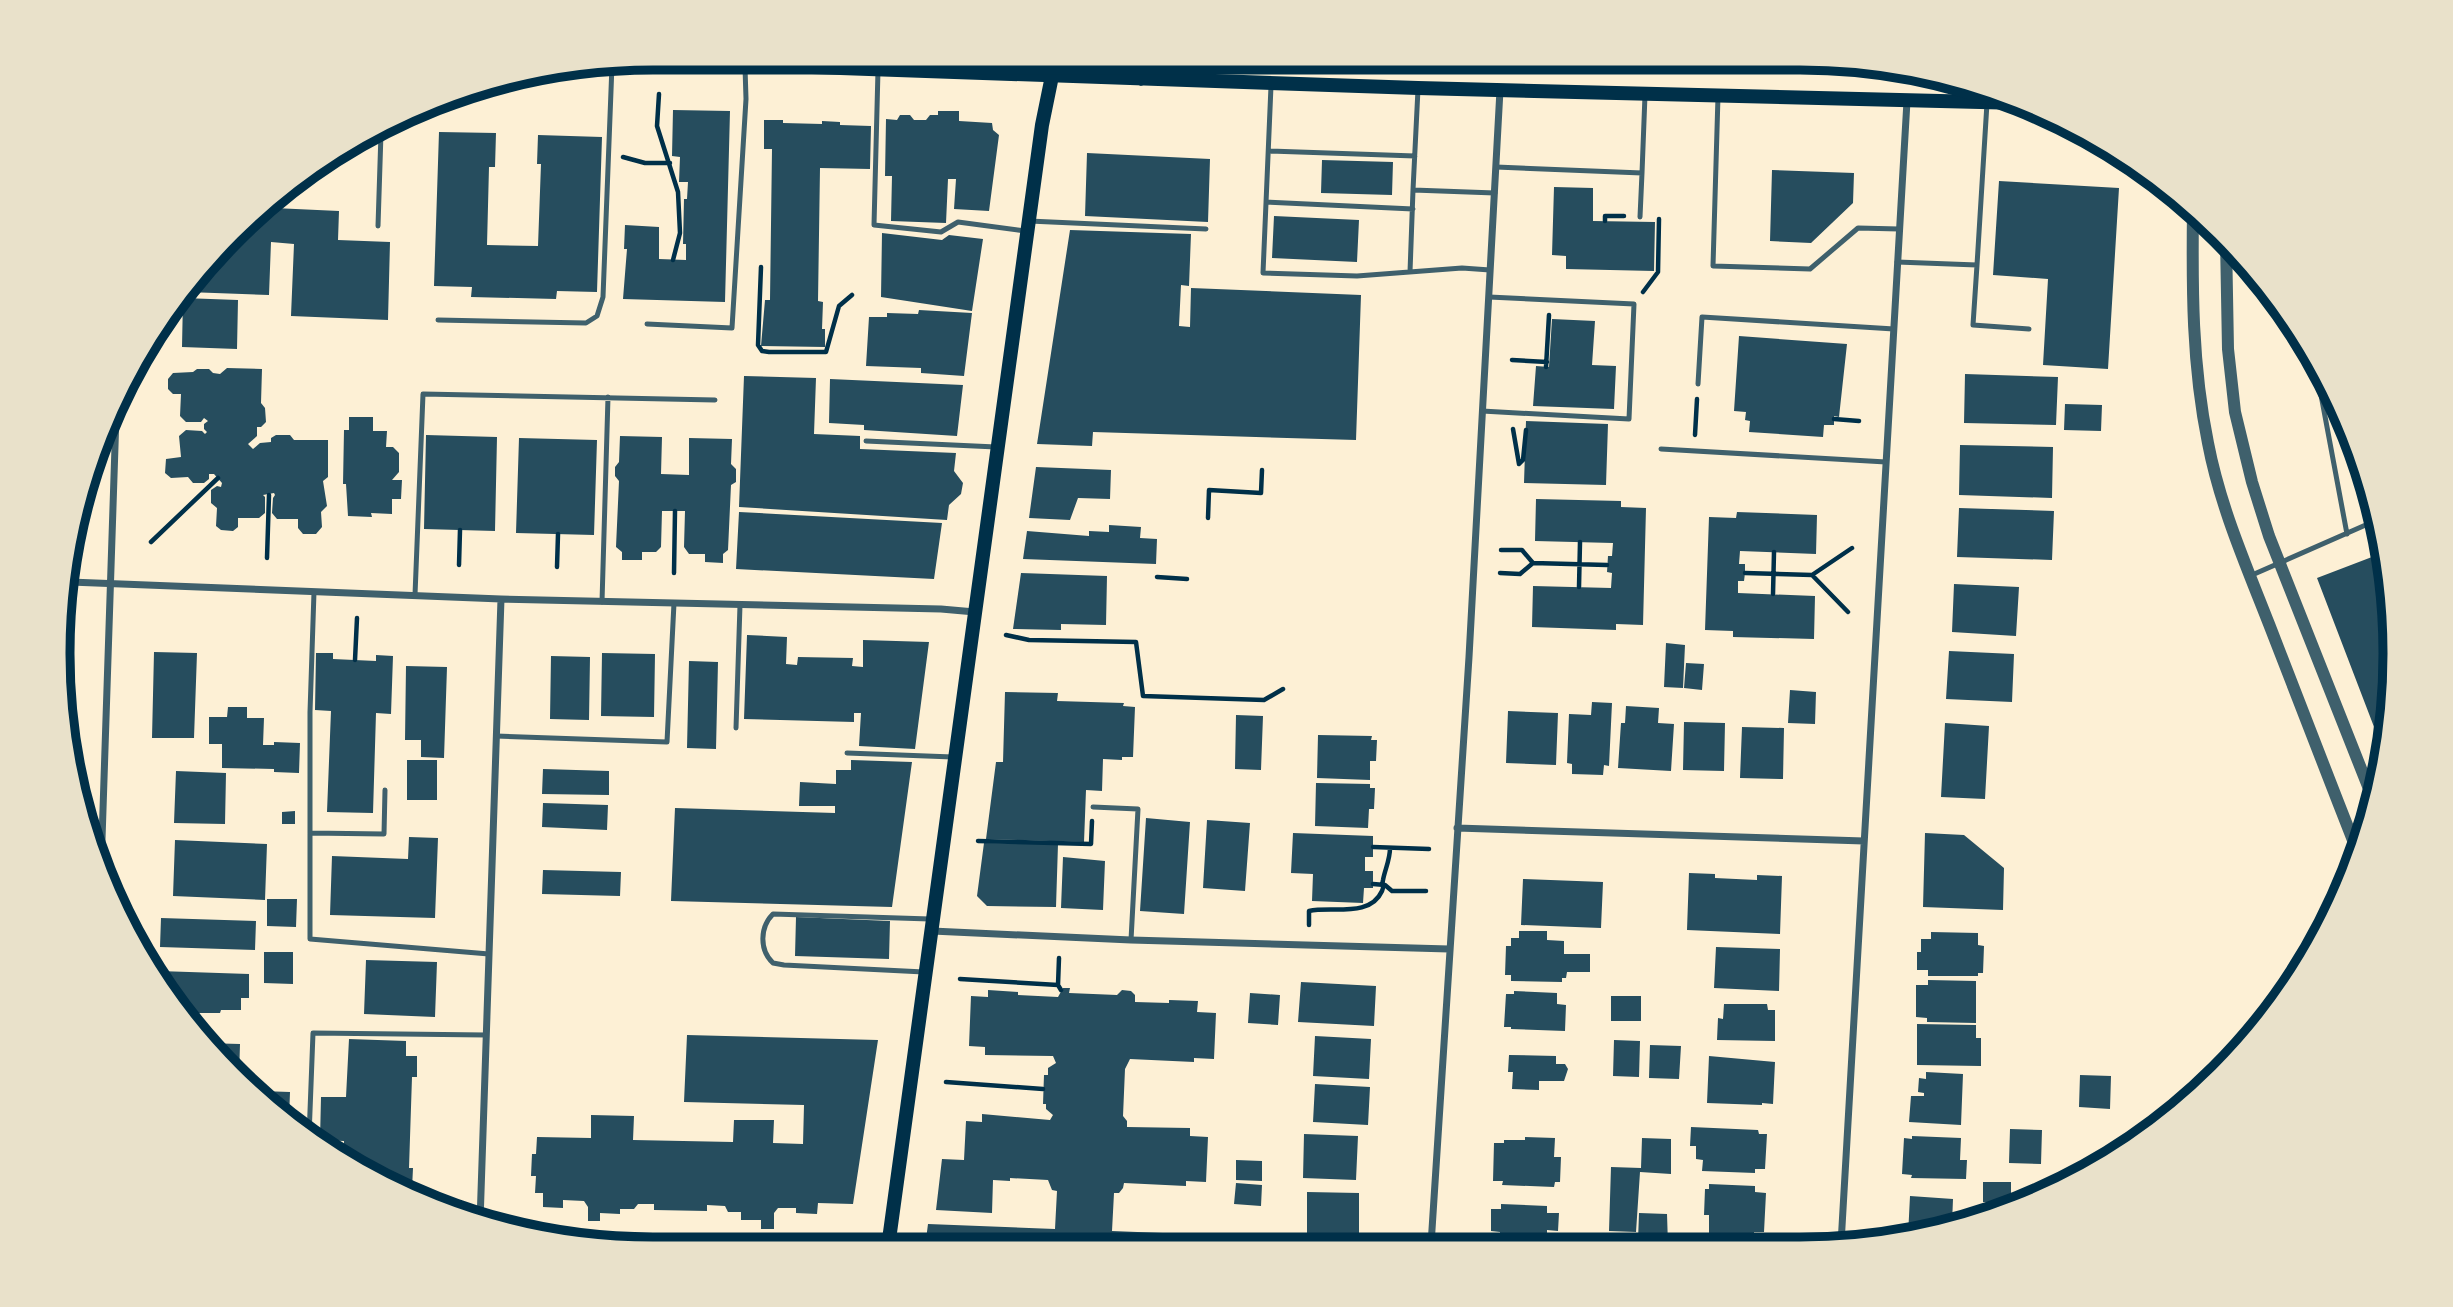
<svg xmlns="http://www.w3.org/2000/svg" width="2453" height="1307" font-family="Jost,sans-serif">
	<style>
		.building { fill: #264d5e }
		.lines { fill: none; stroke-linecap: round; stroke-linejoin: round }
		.path { stroke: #003049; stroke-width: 4.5 }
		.service { stroke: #3f606c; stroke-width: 5 }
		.minor { stroke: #3f606c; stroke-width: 7 }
		.tertiary { stroke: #3f606c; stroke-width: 12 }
		.secondary { stroke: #003049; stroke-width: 14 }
		.rim { fill: none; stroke: #003049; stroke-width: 9 }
	</style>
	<rect width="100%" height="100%" fill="#fdf0d5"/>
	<path class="building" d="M673 110 730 111 725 302 623 299 627 249H624L625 225 659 227V259L686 260V244H683L684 199H687L688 182H679L680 157 672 156Z
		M938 111H959V121L992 123 993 130 999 135 989 211 954 209 956 179H948L946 223 891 221 892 176H885L886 119 897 120 900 115H910L914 120H926L930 115H938Z
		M764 120H783V123L822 124V121L840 122V125L871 126 870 169 820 168 818 301 823 302 822 329H825V347L761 346 765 300H770L772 149H764Z
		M439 132 496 133 495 167H489L487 245 538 246 541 164H537L538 135 602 137 597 292 557 291 556 299 471 297 472 287 434 286Z
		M1087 153 1210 159 1208 222 1085 216Z
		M1322 160 1393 162 1392 195 1321 193Z
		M1772 170 1854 173 1853 203 1811 243 1770 241Z
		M1999 181 2119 188 2108 369 2043 365 2048 279 1993 275Z
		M1554 187 1593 188V221L1655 222 1654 271 1566 269V256L1552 255Z
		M271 202H275L274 208 339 211 338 240 390 242 388 320 291 316 294 244 271 242 269 295 187 292Z
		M1274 216 1359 220 1357 262 1272 258Z
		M1070 230 1191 234 1189 286 1181 285 1179 326 1190 327 1191 288 1361 295 1356 440 1093 432 1092 446 1037 444Z
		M882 233 942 240 949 235 983 239 972 311 881 297Z
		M183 298 238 300 237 349 182 347Z
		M919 310 972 313 964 376 921 373V368L866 366 869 317H887V313L918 314Z
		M1552 319 1595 321 1592 365 1616 366 1614 409 1533 406 1536 366 1549 367Z
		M1739 336 1847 344 1839 417 1834 416V425H1824L1823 437 1749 432 1750 421 1745 420 1746 412 1734 411Z
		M227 368 262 369 261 403 265 408 266 422 261 427H257V436L248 444 253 449 260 443 271 442V438L276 435H290L294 440H328V477L323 481 327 506 321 512 322 527 316 534H303L298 528V519H277L272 513 273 498 275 495 274 493 263 495 265 497V513L259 518H238V527L233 531 221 530 216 526 217 508 211 503V490L217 486 221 487 222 483 214 474H209V479L204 483H193L188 477 171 478 165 473 166 459 181 457 179 436 186 430 202 431 205 434 207 432 204 429V424L208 421 204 418 201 422H186L180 416 181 394H173L168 389V379L173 373 193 372 197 369H209L213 373 220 374Z
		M1965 374 2058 377 2056 425 1964 423Z
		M744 376 816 378 814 434 860 436V449L956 453 954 471 963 483 961 494 949 505 947 520 739 507Z
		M830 379 963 385 957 436 864 430V425L829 423Z
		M2065 404 2102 405 2101 431 2064 430Z
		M349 417H373V431H387L386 447H393L399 453V472L392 480H402L401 499H392V514L371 513 372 517 348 516 346 484H343L344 430H349Z
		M1526 421 1608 424 1606 485 1524 483Z
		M426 435 497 437 495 531 424 529Z
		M620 436 662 437 661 474 689 475V438L732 439 731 464 736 469V482L731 485 728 550 723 554V563L705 562V554H689L684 547 685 511H662L661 547 656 552H642V560H622V552L616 547 619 481 615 476V467L619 462Z
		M519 438 597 440 594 535 516 533Z
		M1960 445 2053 447 2052 498 1959 495Z
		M1036 467 1111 470 1110 499 1078 498 1070 520 1029 518Z
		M1536 499 1621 501V507L1646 508 1643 625 1616 624V630L1532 627 1533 586 1611 588 1612 573 1607 572 1608 556H1612L1613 543 1535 541Z
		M1959 508 2054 511 2052 560 1957 557Z
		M739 512 942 523 934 579 736 569Z
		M1737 512 1817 515 1816 554 1740 551 1739 564H1745V573L1744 581H1738V593L1815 596 1814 639 1733 637V631L1705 630 1709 517 1736 518Z
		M1109 525 1141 527 1140 538 1157 539 1156 564 1023 559 1027 531 1089 536V531L1109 532Z
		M2385 552 2390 576 2394 693 2384 753 2317 578Z
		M1021 573 1107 576 1106 625 1061 624V630L1013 629Z
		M1954 584 2019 587 2016 636 1952 632Z
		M747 635 787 637 786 664 797 665 798 657 853 658 852 666 863 667V640L929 642 915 749 859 746 861 713H854V722L744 719Z
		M1666 643 1685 645 1683 688 1664 687Z
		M1949 651 2014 654 2012 702 1946 699Z
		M154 652 197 653 194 738H152Z
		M316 653H333V659L376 661V655L393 656 391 714 376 713 373 813 327 812 331 711 315 710Z
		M602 653 655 654 654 717 601 716Z
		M551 656 590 657 589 720 550 719Z
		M689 661 718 662 716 749 687 748Z
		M1686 663 1704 664 1702 690 1684 688Z
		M406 666 447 667 444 758 421 757V740H405Z
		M1790 690 1816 692 1815 724 1788 723Z
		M1005 692 1058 693 1057 701 1124 703 1123 706 1135 707 1133 757H1122V760L1103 759 1102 791 1086 790 1084 842 986 839 996 762H1003Z
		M1592 702 1612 703 1609 766 1604 765 1603 775 1572 774V764L1567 763 1569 714 1591 715Z
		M1626 706 1659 708 1658 723 1674 724 1671 771 1618 768 1621 723H1625Z
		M228 707H247V718H264L263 745H274V742L300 743 299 773 274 772V769L222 768V744H209V717H227Z
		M1508 711 1558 713 1556 765 1506 763Z
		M1236 715 1263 716 1261 770 1235 769Z
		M1684 722 1725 723 1724 771 1683 770Z
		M1945 723 1989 726 1985 799 1941 797Z
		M1742 727 1784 728 1783 779 1740 778Z
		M1318 735 1372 736 1371 740H1377L1376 761H1370V780L1317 778Z
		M407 760H437V800H407Z
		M851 760 912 762 892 907 671 901 675 808 835 813V806H799L800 782 836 784V770H851Z
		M543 769 609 771V795L542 794Z
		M176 771 226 773 225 824 174 823Z
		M1316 783 1370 784V788H1375L1374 809H1369L1368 828 1315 826Z
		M543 803 608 805 607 830 542 827Z
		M295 811V824H282V812Z
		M1146 818 1190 822 1184 914 1140 911Z
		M1207 820 1250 823 1245 891 1203 888Z
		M1293 833 1373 836V857H1365V871H1373V888H1364L1363 903 1312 901 1313 874 1291 873Z
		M1925 833 1964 835 2004 868 2003 910 1923 907Z
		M409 837 438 838 435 918 330 915 332 856 408 859Z
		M175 840 267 844 265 900 173 896Z
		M984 843 1058 844 1056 907 987 906 977 896Z
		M1063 857 1105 861 1103 910 1061 908Z
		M543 870 621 872 620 896 542 894Z
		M1689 873 1715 874V878L1757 880V875L1782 876 1780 934 1687 930Z
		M1523 879 1603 882 1601 928 1521 925Z
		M267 899H297L296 927 267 926Z
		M796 917 890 921 889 959 795 956Z
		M161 918 256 921 255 950 160 947Z
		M1519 931H1547V940L1564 941V954H1590V972H1567L1566 978H1562V982L1511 981V975H1505L1506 946H1511V938H1519Z
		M1931 932 1978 933V945L1984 946 1983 973H1978V976H1928V970H1917V952H1921V939H1931Z
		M1716 947 1780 949 1779 991 1714 988Z
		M264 952H293V984L264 983Z
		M366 960 437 962 435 1017 364 1014Z
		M159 971 249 974V998H241V1010H221L220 1013H185Z
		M1928 980 1976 981V1023L1927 1022V1018L1916 1017V985H1928Z
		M1301 982 1376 986 1374 1026 1298 1022Z
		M1063 988H1070L1069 993 1117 995 1122 990 1131 991 1135 995V1002L1169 1003V1000L1198 1001 1197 1012 1216 1013 1214 1059 1194 1058V1062L1130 1059 1125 1069 1123 1116 1127 1121V1127L1190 1128V1136L1208 1137 1206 1182 1186 1181V1186L1124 1183 1123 1188 1119 1193H1114L1112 1231 1188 1234V1246L925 1247 928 1224 1055 1229 1057 1191 1052 1190 1048 1180 1010 1178V1181L993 1180 992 1213 936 1210 942 1159 964 1160 966 1121 982 1122V1114L1050 1120 1053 1115 1046 1109V1104H1043L1044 1075H1048V1068L1056 1063 1053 1056 985 1055V1047L969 1046 971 996 988 997V990L1018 992V995L1058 997Z
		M1514 991 1557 993V1004L1566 1005 1565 1031 1511 1029V1027H1504L1506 994H1514Z
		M1250 993 1280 995 1278 1025 1248 1023Z
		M1611 996H1641V1021H1611Z
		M1724 1004H1767L1768 1010H1775V1041L1717 1040 1718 1018 1723 1019Z
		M1917 1024 1976 1025V1038H1981V1066L1917 1065Z
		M687 1035 878 1040 853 1204 818 1203 817 1214 796 1213V1208H778L774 1213V1229H761V1220H741V1212H728L725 1206 707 1205V1211L654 1210V1204H638L634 1209H620V1214L600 1213V1221H588V1207L584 1201 563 1200V1208L543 1207V1193H535L536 1176H531L532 1154H536L537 1137 591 1138V1115L634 1116 633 1140 733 1142 734 1120H774L773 1143 803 1144 804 1105 684 1102Z
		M1315 1036 1371 1039 1369 1079 1313 1076Z
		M349 1039 406 1041V1056H417V1077H412L409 1168H413L412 1189H403V1193L390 1188 344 1159V1141L320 1140 321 1097H346Z
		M1614 1040 1640 1041 1639 1077 1613 1076Z
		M204 1043 240 1044 239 1077 206 1047Z
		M1650 1045 1681 1046 1679 1079 1649 1078Z
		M1509 1055 1556 1056V1064H1565L1568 1069 1564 1081H1539V1090L1512 1089 1513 1072H1508Z
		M1709 1056 1775 1062 1773 1104 1762 1103V1105L1707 1103Z
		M1926 1072 1963 1074 1961 1125 1909 1122 1911 1096H1924V1093L1918 1092 1919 1078 1926 1079Z
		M2080 1075 2111 1076 2110 1109 2079 1107Z
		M1315 1084 1370 1087 1368 1125 1313 1122Z
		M261 1091 290 1092 289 1119H283L261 1098Z
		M1691 1127 1758 1130 1759 1134H1767L1765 1169H1755V1173L1702 1171 1703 1160 1696 1159V1146H1690Z
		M2010 1129 2042 1130 2041 1164 2009 1163Z
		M1304 1134 1358 1136 1356 1180 1303 1178Z
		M1912 1136 1961 1138 1960 1160H1967L1966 1179 1911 1178 1912 1175 1902 1174 1904 1138 1912 1139Z
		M1525 1137 1555 1138 1554 1157H1561L1560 1182H1555L1554 1187 1502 1185 1503 1181H1493L1494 1143H1504V1140H1525Z
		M1642 1138 1671 1139V1174L1640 1172 1636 1232 1609 1231 1611 1167 1641 1168Z
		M1236 1160 1262 1161V1181L1236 1180Z
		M1983 1182H2011V1202H1983Z
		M1236 1183 1262 1185 1261 1206 1234 1204Z
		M1709 1184 1755 1186V1192L1766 1193 1764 1232H1754V1235L1709 1234V1215H1704L1705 1189H1709Z
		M1307 1192 1359 1193V1237H1307Z
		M1910 1196 1953 1199 1952 1224 1908 1236Z
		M1501 1204 1547 1206V1213H1559L1558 1231 1547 1230V1245H1500V1232L1491 1231V1209H1501Z
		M1639 1213 1667 1214 1668 1245H1635L1636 1241H1638Z"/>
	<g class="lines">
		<path class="path" d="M659 94 657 126 678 192 680 233 673 260
			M623 157 645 163H670
			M1605 221V216H1624
			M761 267 758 345 762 351 769 352H826L839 306 852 295
			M1643 292 1658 272 1659 219
			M1512 360 1547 362
			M1546 367 1549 315
			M1834 419 1859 421
			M1513 429 1519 464 1523 460 1526 430
			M1695 435 1697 399
			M1208 518 1209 490 1261 493 1262 470
			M151 542 218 478
			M267 558 269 495
			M1533 563 1607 565
			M459 565 460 530
			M557 567 558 534
			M674 573 675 511
			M1500 573 1520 574 1533 563 1522 550H1501
			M1745 573 1812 575 1852 548
			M1812 575 1848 612
			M1157 577 1187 579
			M1579 587 1580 542
			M1773 594 1774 552
			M1006 635 1029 640 1136 642 1143 696 1264 700 1283 689
			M355 660 357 618
			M978 841 1091 844 1092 821
			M1373 847 1429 849
			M1373 884 1385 885 1392 891H1426
			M1309 925V911C1332 906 1370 918 1382 891 1385 883 1381 889 1383 880 1385 869 1390 860 1390 848
			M1059 958 1058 985 1061 990
			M960 979 1058 985
			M946 1082 1043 1089"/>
		<path class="service" d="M878 70 874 225 941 232 958 222 1025 231
			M1271 86 1263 273 1357 276 1462 268 1490 270
			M1418 89 1413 190 1495 193
			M1718 96 1713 266 1810 269 1858 228 1899 229
			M1269 151 1415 156
			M1496 167 1642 173 1645 95
			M1266 202 1413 209
			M1640 217 1642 173
			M1029 221 1206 229
			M378 226 381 133
			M1897 262 1977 265 1987 103
			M1977 265 1973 325 2029 329
			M1410 272 1413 190
			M438 320 586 323 597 316 603 297 612 65
			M647 324 732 328 746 99 745 67
			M2313 352 2347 534
			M1698 384 1702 317 1894 329
			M1482 411 1629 419 1634 304 1489 297
			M866 441 996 447
			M1661 449 1886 462
			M2252 575 2377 520
			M314 592 310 712V939L489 954
			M415 595 423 394 715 400
			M602 602 608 397
			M736 728 740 605
			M496 736 667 742 674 603
			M847 753 953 757
			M1093 807 1138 809 1131 940
			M310 833 384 834 385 790
			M924 972 784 965 773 963C759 950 760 927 773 914L930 919
			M309 1137 313 1033 486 1035"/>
		<path class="minor" d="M70 582 501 599 941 609 975 612
			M1457 828 1864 841
			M101 870 116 416
			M932 931 1131 940 1449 949
			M480 1222 501 599
			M1841 1244 1907 101
			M1431 1245 1469 657 1500 90"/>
		<path class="tertiary" d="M1052 76 1055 58
			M2193 209C2192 288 2192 365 2208 443 2220 506 2246 565 2269 624 2299 701 2328 777 2358 853
			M2226 240 2228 349 2235 412 2252 482 2269 536 2375 804"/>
		<path class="secondary" d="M1123 58 1141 79
			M636 61 1418 88 2021 103
			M888 1247 1042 125 1052 76"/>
	</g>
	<path d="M0 0H2453V1307H0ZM653 70H1800A583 583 0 0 1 2383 653V654A583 583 0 0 1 1800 1237H653A583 583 0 0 1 70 654V653A583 583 0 0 1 653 70Z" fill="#e9e1ca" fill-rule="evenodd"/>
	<path class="rim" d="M653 70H1800A583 583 0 0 1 2383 653V654A583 583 0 0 1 1800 1237H653A583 583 0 0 1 70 654V653A583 583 0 0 1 653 70Z"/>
</svg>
